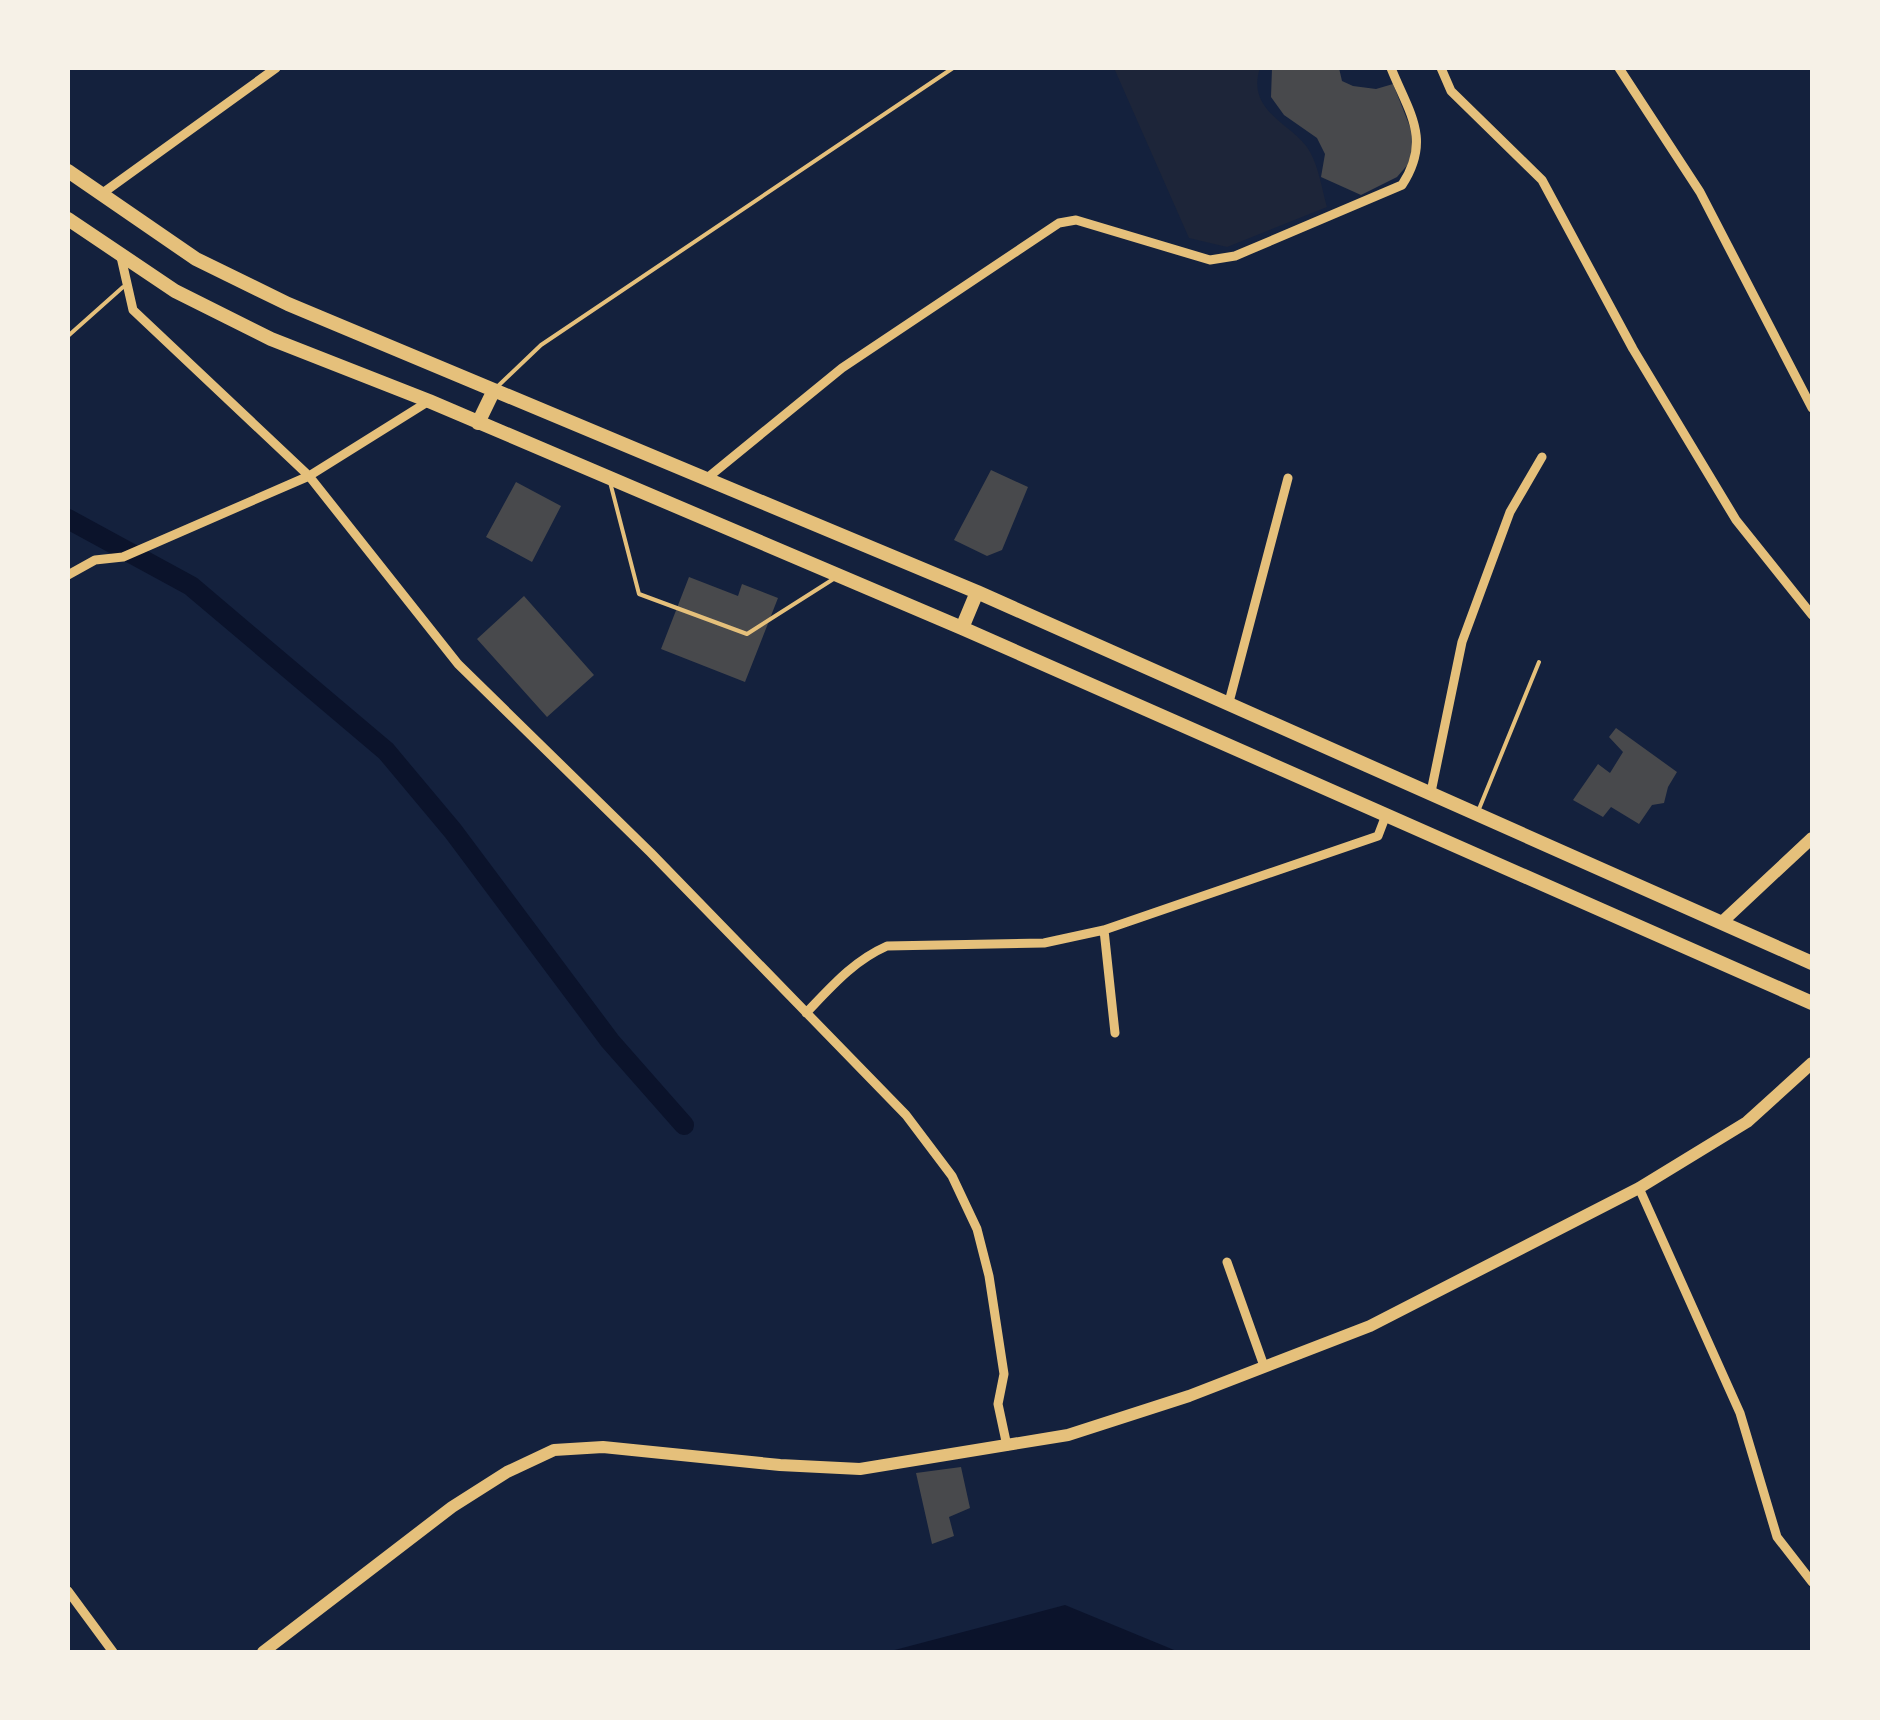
<svg xmlns="http://www.w3.org/2000/svg" width="1880" height="1720" font-family="'Zilla Slab',serif">
	<style>
		.green { fill: #1d2539 }
		.water { fill: #0b132b }
		.lines { fill: none; stroke-linecap: round; stroke-linejoin: round }
		.canal { stroke: #0b132b; stroke-width: 20 }
		.building { fill: #48494c }
		.service { stroke: #e5c07b; stroke-width: 4 }
		.minor { stroke: #e5c07b; stroke-width: 9 }
		.secondary { stroke: #e5c07b; stroke-width: 12 }
		.primary { stroke: #e5c07b; stroke-width: 14 }
	</style>
	<rect width="100%" height="100%" fill="#14213d"/>
	<path class="green" d="M1114 68H1260C1245 113 1296 125 1310 152 1319 168 1322 190 1327 207L1227 247 1189 238Z"/>
	<path class="water" d="M1065 1605 1179 1652H887Z"/>
	<g class="lines">
		<path class="canal" d="M68 519 191 586 386 751 453 831 610 1041 684 1125"/>
	</g>
	<path class="building" d="M1272 68H1339L1342 81 1353 86 1376 89 1393 84 1414 137 1410 162 1397 177 1361 195 1321 177 1325 154 1317 138 1284 115 1271 97Z
		M991 470 1028 487 1002 550 987 556 954 540Z
		M516 482 561 506 532 562 486 537Z
		M689 577 738 596 742 584 778 598 745 682 661 649Z
		M524 596 594 675 547 717 477 639Z
		M1616 728 1677 772 1668 787 1664 803 1652 805 1639 824 1611 807 1603 817 1573 800 1598 764 1610 773 1623 752 1609 737Z
		M961 1467 970 1508 949 1517 954 1536 932 1544 916 1473Z"/>
	<g class="lines">
		<path class="service" d="M68 336 123 287
			M497 387 541 345 953 68
			M610 482 639 594 747 634 835 578
			M1479 809 1539 662"/>
		<path class="minor" d="M1441 68 1451 91 1542 180 1633 349 1736 520 1812 615
			M1619 68 1700 192 1812 408
			M100 195 276 68
			M121 257 133 310 309 476 458 664 651 853 906 1115 952 1176 977 1229 989 1276 1004 1374 998 1404 1007 1446
			M706 479 842 368 1059 223 1076 220 1210 260 1235 256 1402 185C1432 139 1409 113 1391 68
			M68 575 95 560 123 557 309 476 429 401
			M1229 702 1288 478
			M1431 792 1462 642 1510 512 1542 457
			M1104 930 1115 1033
			M806 1013C831 987 853 961 887 946L1044 943 1104 930 1378 836 1386 815
			M1639 1188 1740 1413 1777 1537 1812 1582
			M1227 1262 1264 1366
			M68 1591 113 1652"/>
		<path class="secondary" d="M1721 923 1812 838
			M263 1652 452 1507 507 1472 554 1450 603 1447 780 1465 860 1469 1068 1435 1189 1396 1370 1326 1639 1188 1747 1122 1812 1063"/>
		<path class="primary" d="M68 171 196 259 288 304 977 592 1812 963
			M68 219 175 291 271 339 429 401 962 628 1812 1003
			M478 423 494 390
			M962 628 977 592"/>
	</g>
	<rect width="1880" height="1720" fill="none" stroke="#f6f1e7" stroke-width="140"/>
</svg>
